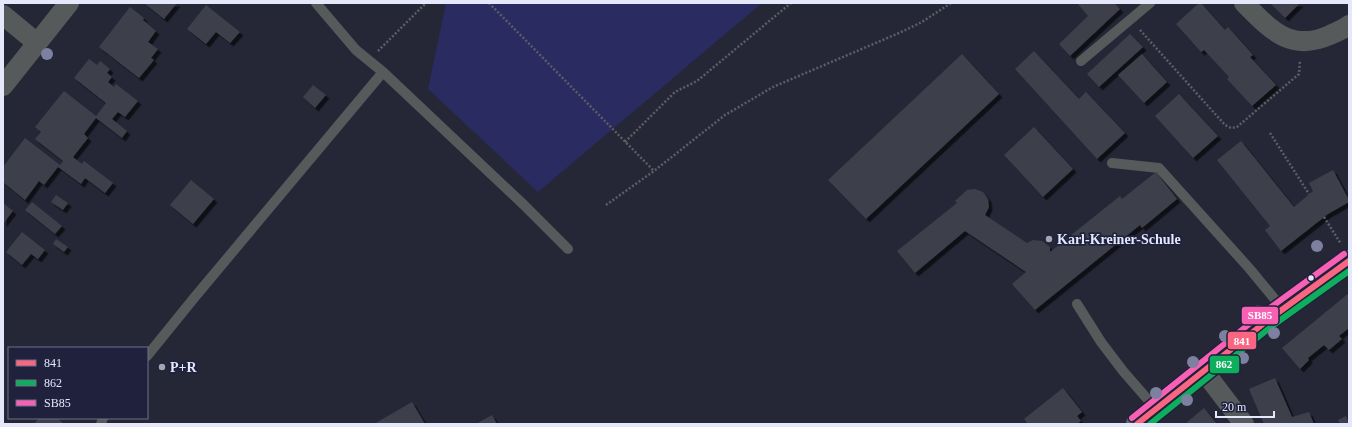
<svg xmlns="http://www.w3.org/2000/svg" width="1352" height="427" font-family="'Times New Roman',serif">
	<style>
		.green { fill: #2a2b60 }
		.building { fill: #3e3f4c; filter: url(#shadow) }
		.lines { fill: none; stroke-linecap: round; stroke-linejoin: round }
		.path { stroke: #5c5e64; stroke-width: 2.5; stroke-dasharray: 2 2; stroke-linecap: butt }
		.service { stroke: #565a5a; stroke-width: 10 }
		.minor { stroke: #565a5a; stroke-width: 20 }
		.secondary { stroke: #616766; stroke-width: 22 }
		.bus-1-casing { stroke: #1f213d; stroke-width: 9 }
		.bus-2-casing { stroke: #1f213d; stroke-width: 9 }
		.bus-3-casing { stroke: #1f213d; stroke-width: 9 }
		.bus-1 { stroke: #fa6682; stroke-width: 6 }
		.bus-2 { stroke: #0daf5c; stroke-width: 6 }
		.bus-3 { stroke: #f860b3; stroke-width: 6 }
		.tree { fill: #7d819f }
		.poi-dot { fill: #a2a4b5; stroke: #1f213d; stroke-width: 1.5 }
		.bus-dot { fill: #e4e8fa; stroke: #1f213d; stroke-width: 1.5 }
		.labels { text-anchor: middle; stroke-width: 3.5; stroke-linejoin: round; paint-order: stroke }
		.poi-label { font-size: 14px; font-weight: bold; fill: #e4e8fa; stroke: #1f213d; text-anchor: start }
		.line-badge { stroke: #1f213d; stroke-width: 1.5 }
		.badge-label { font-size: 11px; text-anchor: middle; font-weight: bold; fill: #fff }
	</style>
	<defs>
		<filter id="shadow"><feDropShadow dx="3.5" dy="3.5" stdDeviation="0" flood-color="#0009"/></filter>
	</defs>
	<rect width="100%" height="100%" fill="#262736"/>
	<path class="green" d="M446 3H762L538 192 428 89Z"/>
	<path class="building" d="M144 3H177L164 19Z
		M1077 3H1114L1120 9 1070 56 1059 44 1088 16Z
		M1199 3H1201L1225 30 1228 27 1253 55 1250 57 1276 85 1252 106 1227 79 1229 77 1204 50 1201 52 1176 24Z
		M1270 3H1300L1285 18Z
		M206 5 240 32 230 43 216 32 206 44 187 29Z
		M130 7 144 18 143 20 156 31 148 42 158 49 151 58 154 60 139 78 99 47Z
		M1130 34 1143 47 1099 87 1087 74Z
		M1034 51 1079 99 1086 92 1125 133 1097 159 1015 69Z
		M962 54 999 94 866 219 828 180Z
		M1142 54 1167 82 1144 103 1118 75Z
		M89 59 97 65 100 61 110 69 107 73 112 77 108 82 114 87 116 84 138 101 125 117 118 112 112 119 127 131 122 138 96 118 84 134 88 138 73 157 82 164 84 161 113 183 105 193 85 178 81 184 58 167 44 185 39 181 25 200 3 182V167L25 138 60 165 63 161 35 139 41 132 35 127 64 91 96 116 106 103 74 78Z
		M313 85 326 95 315 108 303 97Z
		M1179 94 1218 136 1193 158 1155 116Z
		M1034 127 1073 169 1043 197 1004 155Z
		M1241 141 1294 207 1313 191 1309 183 1333 170 1349 200V202L1328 214 1281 251 1265 230 1270 226 1217 160Z
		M1156 172 1177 199 1142 228 1140 225 1035 310 1012 284 1026 272 965 231 915 273 897 251 957 203 955 201 967 190 975 189 983 192 988 199 989 207 985 215 1027 243 1033 240 1042 241 1050 247V252L1120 196 1122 199Z
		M191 180 214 199 193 224 170 205Z
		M56 195 68 203 63 210 51 202Z
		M32 202 62 226 55 234 25 210Z
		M3 203 13 211 3 224Z
		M22 232 45 250 38 259 31 254 22 265 6 252Z
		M56 239 68 247 64 252 53 244Z
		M1349 293V328L1339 336 1342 339 1329 350 1324 345 1308 358 1309 360 1300 369 1282 348Z
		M1275 378 1292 417 1309 412 1314 424H1264L1249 389Z
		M1063 388 1082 412 1077 416 1081 421 1077 424H1028L1024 419Z
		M412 402 425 424H374Z
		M1204 408 1217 424H1185Z
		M492 415 497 424H476Z
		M1346 416 1349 424H1340L1338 420Z
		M39 418H57L64 424H34Z"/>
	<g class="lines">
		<path class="path" d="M489 3 654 171
			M1140 30 1225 125 1231 128 1237 127 1299 74 1300 60
			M378 51 426 3
			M1270 133 1309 194
			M625 142 675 92 697 81 791 3
			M606 205 654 171 725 115 773 87 899 33 922 22 951 3
			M1324 217 1341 244"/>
		<path class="service" d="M316 3 356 50 383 72 524 205 568 249
			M1081 61 1150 3
			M1112 163 1159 168 1249 268 1282 308
			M1077 304 1101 342 1123 371 1156 409
			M147 356 194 298 383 72
			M101 424 103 418"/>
		<path class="minor" d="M1244 3C1270 29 1290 53 1330 35 1336 32 1343 30 1349 25
			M3 15 37 43
			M3 86 69 3
			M1203 370 1244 424"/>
		<path class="secondary" d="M1137 424C1206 367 1275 311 1349 261"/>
		<g class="bus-1-casing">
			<path id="bus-1" d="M1137 424 1268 320 1349 261"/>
		</g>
		<g class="bus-2-casing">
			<path id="bus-2" d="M1150 424 1272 326 1349 271"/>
		</g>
		<g class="bus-3-casing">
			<path id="bus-3" d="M1132 418 1263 313 1344 254"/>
		</g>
		<use href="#bus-1" class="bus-1"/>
		<use href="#bus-2" class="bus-2"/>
		<use href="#bus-3" class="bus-3"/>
	</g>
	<g class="tree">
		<circle cx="47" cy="54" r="6"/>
		<circle cx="1317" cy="246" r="6"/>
		<circle cx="1258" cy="311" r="6"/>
		<circle cx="1274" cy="333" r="6"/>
		<circle cx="1225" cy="336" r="6"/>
		<circle cx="1243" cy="358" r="6"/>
		<circle cx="1193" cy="362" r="6"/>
		<circle cx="1156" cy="393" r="6"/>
		<circle cx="1187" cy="400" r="6"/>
	</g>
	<g class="poi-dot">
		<circle cx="1049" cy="239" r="4"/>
		<circle cx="162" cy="367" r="4"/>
	</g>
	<circle class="bus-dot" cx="1311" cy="278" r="3.5"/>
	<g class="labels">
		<g class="poi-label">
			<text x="1057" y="244">Karl-Kreiner-Schule</text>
			<text x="170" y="372">P+R</text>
		</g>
	</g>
	<g class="line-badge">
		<rect x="1241" y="306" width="38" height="19" rx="4" fill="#f860b3"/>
		<rect x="1227" y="331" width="30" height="19" rx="4" fill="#fa6682"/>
		<rect x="1209" y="355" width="31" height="19" rx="4" fill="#0daf5c"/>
	</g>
	<g class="badge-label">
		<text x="1260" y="319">SB85</text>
		<text x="1242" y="345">841</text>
		<text x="1224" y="368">862</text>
	</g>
	<rect width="1352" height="427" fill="none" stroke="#e4e8fa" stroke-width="8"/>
	<rect x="8" y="347" width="140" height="72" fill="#1f213d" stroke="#6e7189"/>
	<rect x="16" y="360" width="20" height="6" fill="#fa6682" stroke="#6e7189"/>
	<text x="44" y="367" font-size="12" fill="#e4e8fa">841</text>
	<rect x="16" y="380" width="20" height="6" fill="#0daf5c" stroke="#6e7189"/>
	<text x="44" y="387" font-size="12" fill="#e4e8fa">862</text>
	<rect x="16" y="400" width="20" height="6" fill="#f860b3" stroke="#6e7189"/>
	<text x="44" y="407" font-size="12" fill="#e4e8fa">SB85</text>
	<path d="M1216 411v6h58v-6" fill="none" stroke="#e4e8fa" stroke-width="2"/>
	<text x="1222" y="411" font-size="12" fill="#e4e8fa" stroke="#1f213d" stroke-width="3" paint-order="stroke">20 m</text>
</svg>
